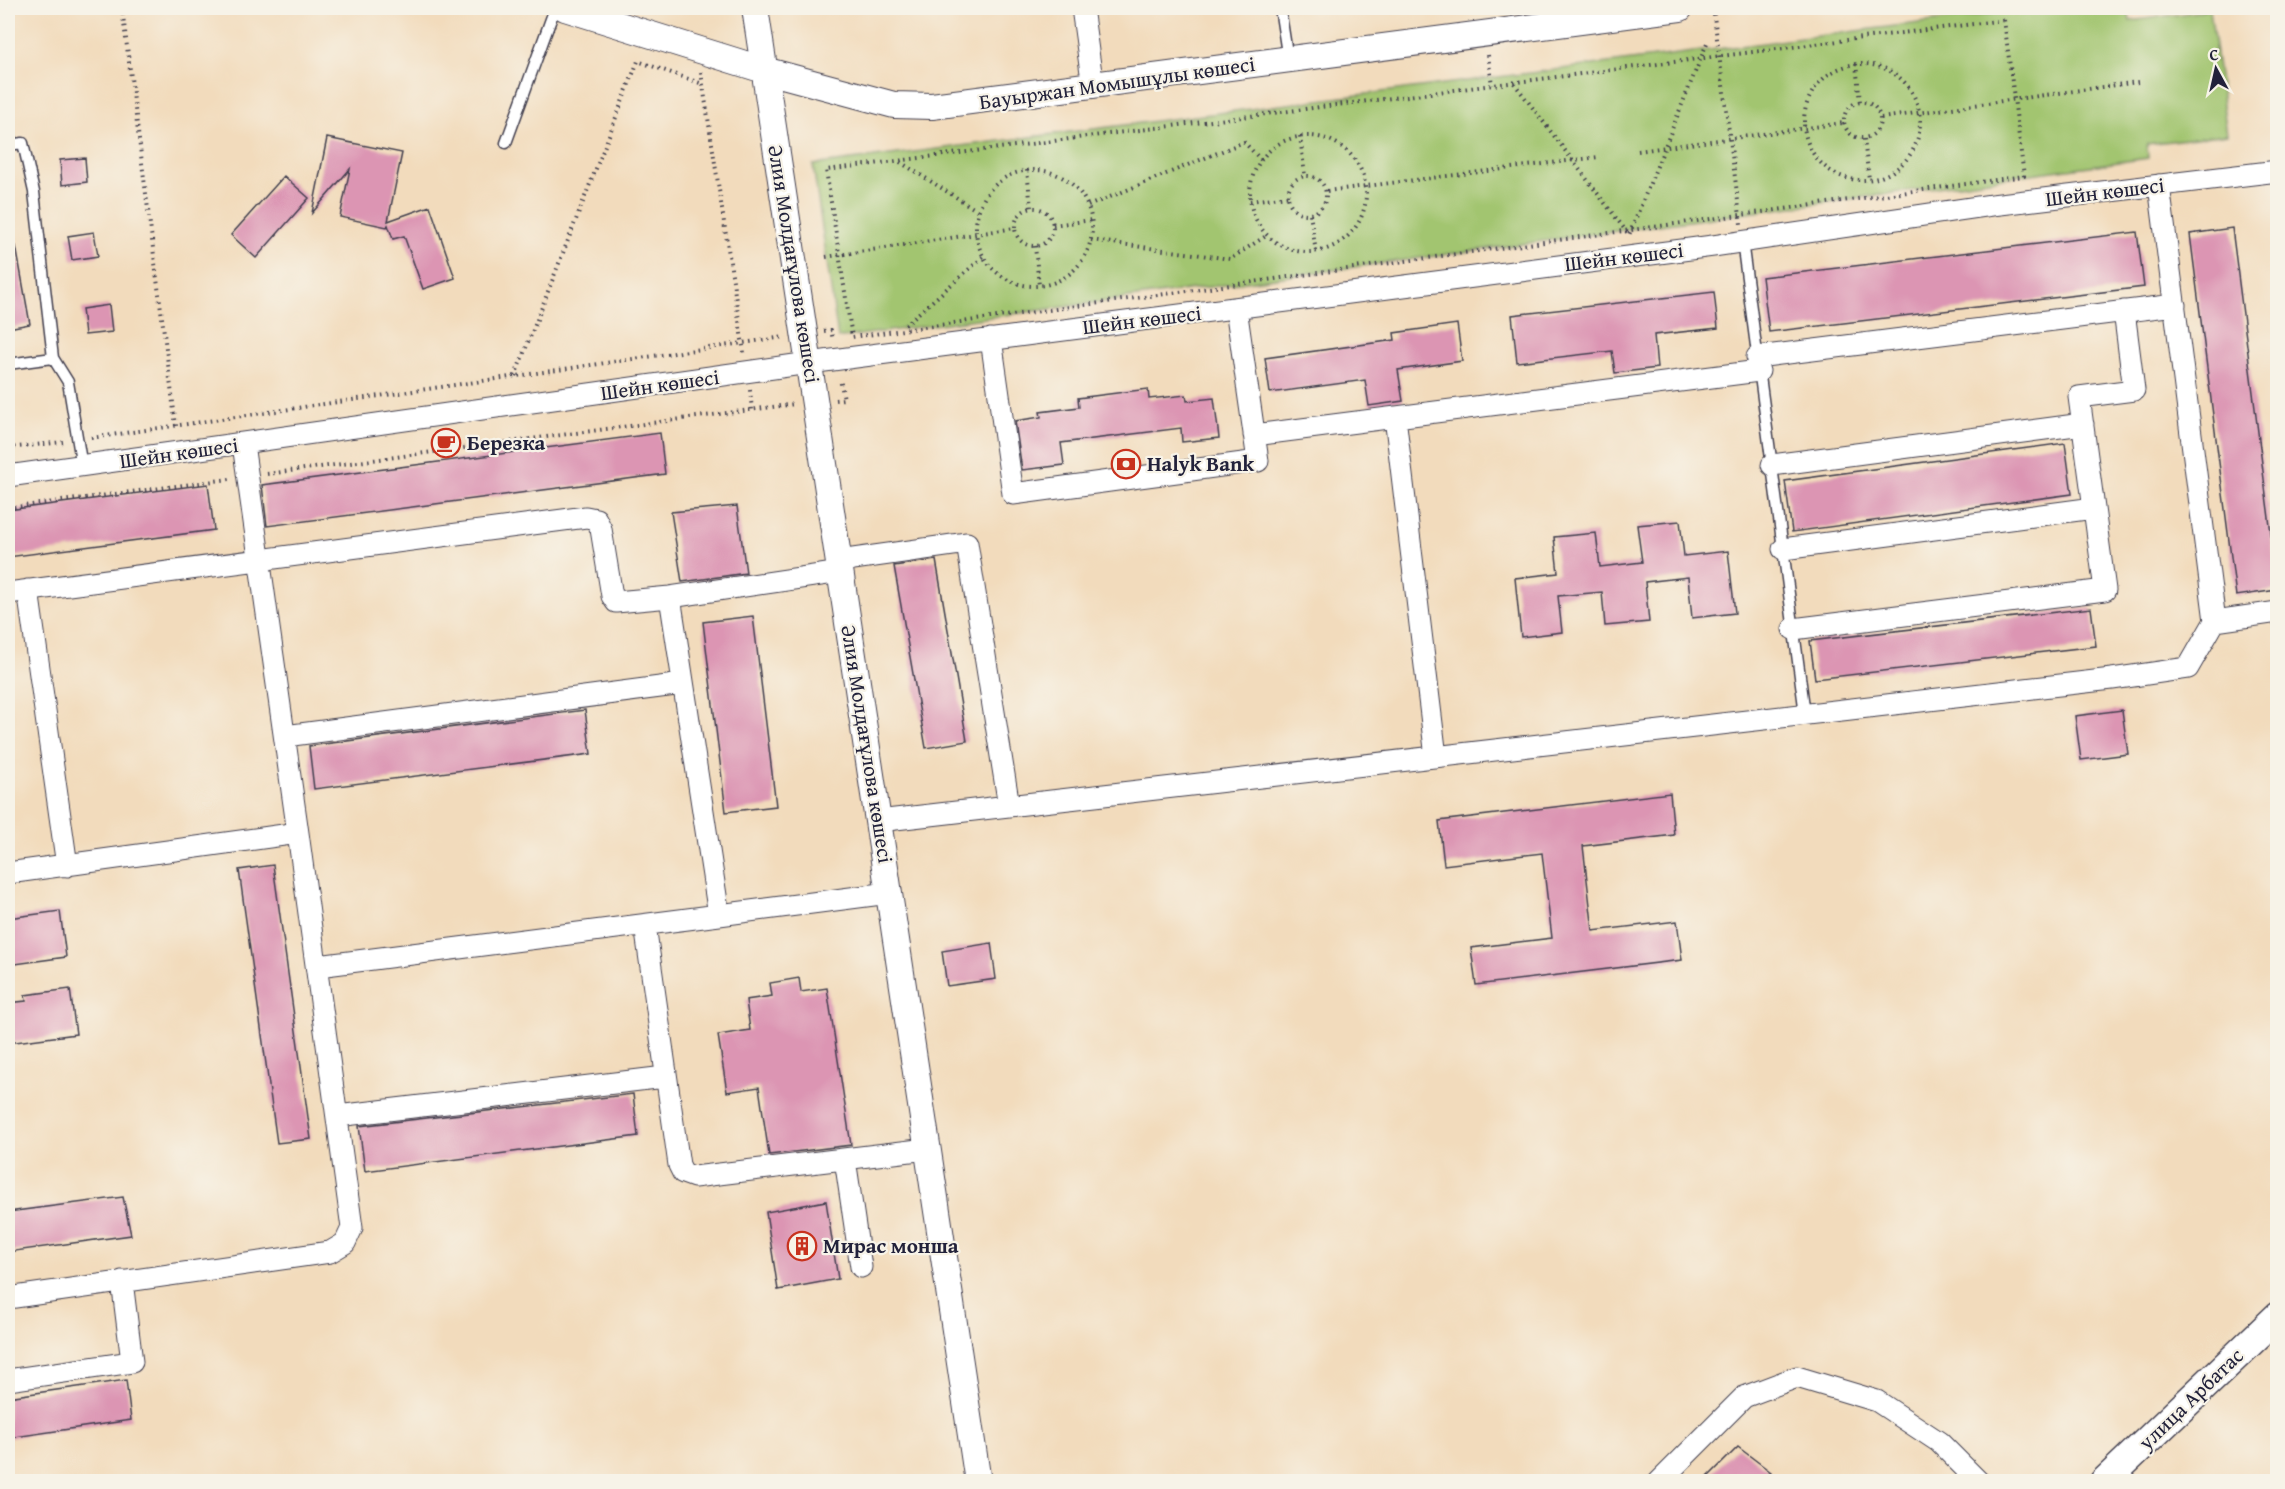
<svg xmlns="http://www.w3.org/2000/svg" width="2285" height="1489" font-family="'Gentium Book Plus',serif">
	<style>
		.green { fill: #a2c56f; stroke: #627455; stroke-width: 1.5 }
		.building { fill: #dc95b3 }
		.lines { fill: none; stroke-linecap: round; stroke-linejoin: round }
		.service-casing { stroke: #413e4e; stroke-width: 13 }
		.minor-casing { stroke: #413e4e; stroke-width: 23 }
		.tertiary-casing { stroke: #413e4e; stroke-width: 28 }
		.secondary-casing { stroke: #413e4e; stroke-width: 31 }
		.path { stroke: #413e4e; stroke-width: 4; stroke-dasharray: 1.5 4.5; stroke-linecap: butt }
		.service { stroke: #fff; stroke-width: 10 }
		.minor { stroke: #fff; stroke-width: 21 }
		.tertiary { stroke: #fff; stroke-width: 26 }
		.secondary { stroke: #fff; stroke-width: 28 }
		.labels { text-anchor: middle; stroke-width: 4.5; stroke-linejoin: round; paint-order: stroke }
		.street-label { font-size: 21px; fill: #22223b; stroke: #f7f3e8 }
		.poi-label { font-size: 21px; font-weight: bold; fill: #22223b; stroke: #f7f3e8; text-anchor: start }
	</style>
	<rect width="100%" height="100%" fill="#f7f3e8"/>
	<filter id="ink" filterUnits="userSpaceOnUse"><feTurbulence type="fractalNoise" baseFrequency=".0167" numOctaves="2"/><feDisplacementMap in="SourceGraphic" scale="12" xChannelSelector="R" yChannelSelector="G"/><feConvolveMatrix kernelMatrix="1 2 1 2 8 2 1 2 1" color-interpolation-filters="sRGB"/></filter>
	<filter id="wash" filterUnits="userSpaceOnUse"><feTurbulence type="fractalNoise" baseFrequency=".008" numOctaves="4" result="noise"/><feDisplacementMap in="SourceGraphic" scale="24" xChannelSelector="R" yChannelSelector="G"/><feGaussianBlur stdDeviation="1.35" result="paint"/><feColorMatrix in="noise" values="0 0 0 0 0 0 0 0 0 0 0 0 0 0 0 0 0 1.4 0 .05"/><feComposite in="paint" operator="in"/></filter>
	<g filter="url(#wash)">
		<rect width="100%" height="100%" fill="#f2dbbc"/>
		<path class="green" d="M2036 8H2128L2130 21 2210 10 2227 134 2147 144 2148 158 838 338 813 165Z"/>
		<g id="blocks">
			<path class="building" d="M327 138 402 153 388 221 430 206 455 278 423 289 404 236 393 239 388 225 387 227 340 217 350 169 312 213Z
				M85 158 87 182 62 185 60 160Z
				M284 176 309 198 256 258 231 235Z
				M2232 228 2277 581V590L2236 596 2190 234Z
				M94 232 98 256 72 260 68 236Z
				M2137 232 2144 287 1769 332 1762 277Z
				M16 246 30 324 8 328V247Z
				M1714 292 1718 328 1654 335 1657 368 1615 373 1612 351 1517 362 1512 315Z
				M109 305 112 332 85 335 82 309Z
				M1457 324 1462 361 1398 370 1403 401 1369 406 1365 380 1270 393 1265 358 1395 340 1394 333Z
				M1148 389 1149 399 1186 395 1187 401 1214 398 1219 438 1182 442 1181 428 1061 443 1064 465 1022 470 1015 421 1041 417 1040 412 1079 407 1078 398Z
				M660 433 665 474 267 526 262 485Z
				M2065 443 2072 494 1792 532 1785 481Z
				M208 484 214 530 8 557V510Z
				M737 506 746 573 682 582 671 512Z
				M1680 521 1684 556 1728 551 1735 613 1692 618 1688 577 1645 582 1649 622 1605 626 1602 592 1558 596 1562 632 1521 637 1515 578 1558 573 1554 537 1596 533 1600 567 1642 562 1637 525Z
				M936 560 967 741 926 748 894 566Z
				M2091 608 2096 646 1815 679 1810 641Z
				M753 616 776 806 726 812 703 622Z
				M585 710 591 754 314 789 309 746Z
				M2122 710 2128 754 2081 760 2075 716Z
				M1670 793 1674 835 1583 846 1593 931 1677 921 1682 960 1476 985 1471 948 1552 938 1542 853 1444 865 1439 821Z
				M273 865 311 1139 277 1143 239 870Z
				M60 911 66 957 8 965V918Z
				M991 943 996 979 947 986 942 951Z
				M799 978 801 992 827 988 851 1145 769 1155 759 1087 727 1092 718 1035 750 1030 746 1000 772 996 770 983Z
				M70 989 76 1034 8 1043V1003L26 1001 25 995Z
				M633 1094 638 1136 365 1171 359 1126Z
				M123 1197 131 1235 8 1252V1212Z
				M826 1201 838 1279 778 1290 766 1212Z
				M126 1380 131 1420 8 1438V1397Z
				M1738 1447 1771 1472 1761 1482H1703Z"/>
		</g>
	</g>
	<g filter="url(#ink)">
		<use href="#blocks" fill-opacity="0" stroke="#413e4e" stroke-width="1.5"/>
		<g class="lines">
			<g class="service-casing">
				<path id="service" d="M1280 8 1288 60
					M506 143 555 8
					M8 145 23 143 34 192 53 358 68 382 82 467
					M1742 241 1805 714
					M8 364 53 358"/>
			</g>
			<g class="minor-casing">
				<path id="minor" d="M1082 8 1093 87
					M991 339 1013 494 1258 461 1236 308
					M1757 357 2175 305
					M1395 417 1436 757
					M1254 435 1759 371
					M1772 465 2083 424
					M8 476 809 363 1713 246 1992 205 2278 171
					M1783 549 2094 508
					M839 561 967 543 1009 806
					M28 590 67 866
					M8 593 586 517 596 519 601 529 612 596 616 602 670 597 841 572
					M2215 621 2278 612
					M1793 629 2105 590 2079 397 2134 390 2124 311
					M285 736 683 684
					M878 821 2112 679 2188 668 2215 621 2159 185
					M8 873 298 833 243 444
					M719 915 889 893
					M645 925 679 1165 683 1173 694 1177 927 1149
					M318 966 719 915 670 597
					M337 1116 665 1077
					M845 1159 861 1267
					M8 1298 330 1252 345 1243 352 1228 298 833
					M8 1380 132 1362 122 1281
					M1659 1482 1744 1397 1797 1377 1877 1401 1939 1442 1979 1482"/>
			</g>
			<g class="tertiary-casing">
				<path id="tertiary" d="M565 8 764 70 894 105 932 106 1680 8
					M755 8 978 1482"/>
			</g>
			<g class="secondary-casing">
				<path id="secondary" d="M2104 1482 2278 1316"/>
			</g>
			<path class="path" d="M122 8 176 426
				M1713 8 1741 224
				M2004 20 2024 176 852 337 826 170Z
				M1488 55 1492 85
				M1856 64 1860 102
				M1804 122a58 58 0 1 1 116 0a58 58 0 1 1-116 0Z
				M701 72 744 353
				M1514 83 1629 235 1707 43
				M1844 120a18 18 0 1 1 36 0a18 18 0 1 1-36 0Z
				M1881 118 2138 82
				M1250 194a58 58 0 1 1 116 0a58 58 0 1 1-116 0Z
				M1300 136 1305 176
				M1864 139 1869 179
				M1638 151 1843 123
				M900 162 978 211
				M976 228a58 58 0 1 1 116 0a58 58 0 1 1-116 0Z
				M1027 170 1031 208
				M1288 195a19 19 0 1 1 38 0a19 19 0 1 1-38 0Z
				M1327 191 1599 157
				M1250 201 1288 196
				M1088 206 1244 142 1261 160
				M1015 227a19 19 0 1 1 38 0a19 19 0 1 1-38 0Z
				M1310 214 1316 252
				M1053 225 1092 220
				M1091 240 1230 259 1266 236
				M1035 246 1039 286
				M826 257 1015 228
				M905 325 983 257
				M824 331 831 330 833 340
				M515 376 638 61 703 84
				M750 390 752 410
				M835 400 844 399 840 379
				M91 438 784 337
				M8 448 63 442
				M267 474 795 404
				M8 508 230 479"/>
			<use href="#service" class="service"/>
			<use href="#minor" class="minor"/>
			<use href="#tertiary" class="tertiary"/>
			<use href="#secondary" class="secondary"/>
		</g>
	</g>
	<defs>
		<g id="cafe-ring" transform="scale(1.5)"><circle r="9.5" fill="#f7f3e8" stroke="#c8321e" stroke-width="1.5"/><path d="M-5.5-4.5H6V0H3Q3 3.5 0 3.5H-2.5Q-5.5 3.5-5.5 0ZM3-3.2v2h1.7v-2ZM-6 4.5H4V6H-6Z" fill="#c8321e"/></g>
		<g id="bank-ring" transform="scale(1.5)"><circle r="9.5" fill="#f7f3e8" stroke="#c8321e" stroke-width="1.5"/><path d="M-6-4H6V4H-6ZM0-2.3a2.3 2.3 0 1 0 0 4.6a2.3 2.3 0 1 0 0-4.6Z" fill="#c8321e"/></g>
		<g id="building-ring" transform="scale(1.5)"><circle r="9.5" fill="#f7f3e8" stroke="#c8321e" stroke-width="1.5"/><path d="M-4-6H4V6H1V3H-1V6H-4ZM-2.5-4.3h1.7v1.8h-1.7ZM.8-4.3h1.7v1.8H.8ZM-2.5-1h1.7V.8h-1.7ZM.8-1h1.7V.8H.8Z" fill="#c8321e"/></g>
	</defs>
	<g fill-rule="evenodd">
		<use href="#cafe-ring" x="446" y="443"/>
		<use href="#bank-ring" x="1126" y="464"/>
		<use href="#building-ring" x="802" y="1246"/>
	</g>
	<g class="labels">
		<g class="street-label">
			<text transform="translate(1117 83) rotate(-8)" y="7">Бауыржан Момышұлы көшесі</text>
			<text transform="translate(2105 192) rotate(-7)" y="7">Шейн көшесі</text>
			<text transform="translate(1624 257) rotate(-7)" y="7">Шейн көшесі</text>
			<text transform="translate(794 264) rotate(81)" y="7">Әлия Молдағұлова көшесі</text>
			<text transform="translate(1142 320) rotate(-7)" y="7">Шейн көшесі</text>
			<text transform="translate(660 385) rotate(-8)" y="7">Шейн көшесі</text>
			<text transform="translate(179 453) rotate(-8)" y="7">Шейн көшесі</text>
			<text transform="translate(867 744) rotate(81)" y="7">Әлия Молдағұлова көшесі</text>
			<text transform="translate(2191 1399) rotate(-44)" y="7">улица Арбатас</text>
		</g>
		<g class="poi-label">
			<text x="467" y="450">Березка</text>
			<text x="1147" y="471">Halyk Bank</text>
			<text x="823" y="1253">Мирас монша</text>
		</g>
	</g>
	<rect width="2285" height="1489" fill="none" stroke="#f7f3e8" stroke-width="30"/>
	<g transform="translate(2216 69) rotate(352)" stroke="#f7f3e8" stroke-width="4.5" paint-order="stroke">
	<path d="M0-4.5L10 22L0 15L-10 22Z" fill="#22223b"/>
	<text y="-9" font-size="16" font-weight="bold" text-anchor="middle" fill="#22223b">С</text>
	</g>
</svg>
